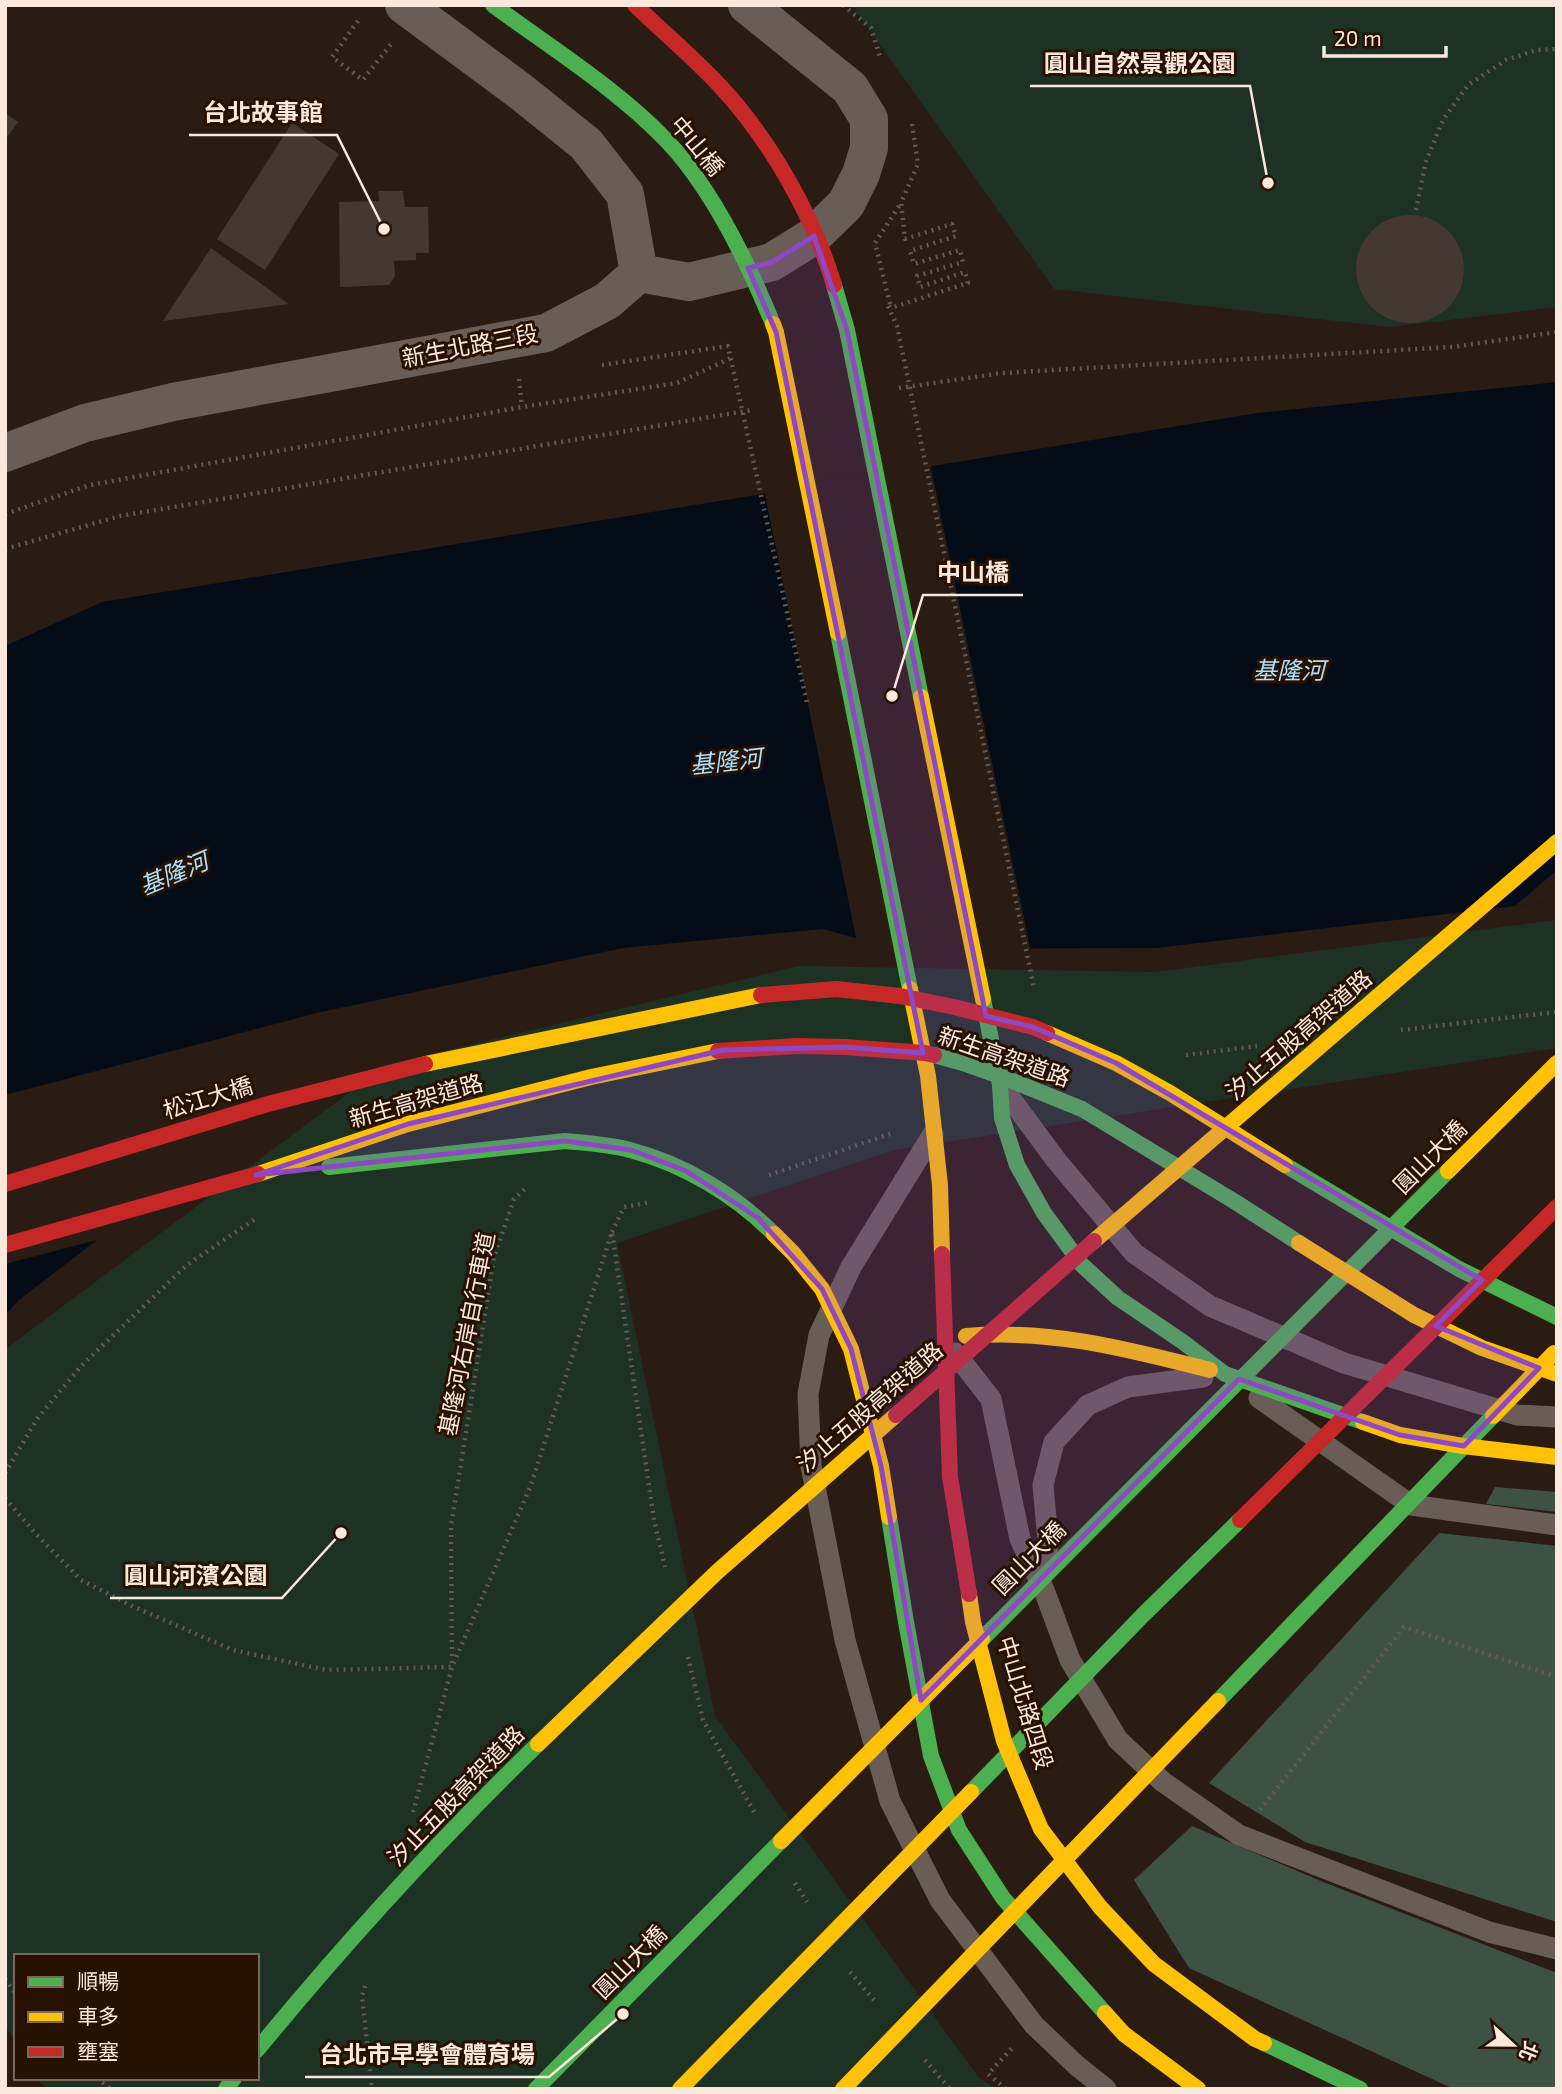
<svg xmlns="http://www.w3.org/2000/svg" width="1562" height="2094" font-family="'Exo 2','Noto Sans TC',sans-serif">
	<style>
		.green { fill: #1e3224 }
		.forest { fill: #3e5244 }
		.water { fill: #040d17 }
		.pier { fill: #2a1c12 }
		.building { fill: #443830 }
		.lines { fill: none; stroke-linecap: round; stroke-linejoin: round }
		.path { stroke: #645a53; stroke-width: 4.5; stroke-dasharray: 2 5; stroke-linecap: butt }
		.lane { stroke: #695d56; stroke-width: 21 }
		.street { stroke: #695d56; stroke-width: 38 }
		.fast { stroke: #4caf50; stroke-width: 16 }
		.slow { stroke: #ffc107; stroke-width: 16 }
		.jam { stroke: #c62828; stroke-width: 16 }
		.marked { fill: #8e48c4; fill-opacity: 0.2; stroke: #8e48c4; stroke-width: 5; stroke-linejoin: round }
		.labels { text-anchor: middle; stroke-width: 6; stroke-linejoin: round; paint-order: stroke }
		.street-label { font-size: 23px; fill: #fae8dd; stroke: #291101 }
		.water-label { font-size: 24px; font-style: italic; fill: #a9e1ff; stroke: #291101 }
		.leader { fill: none; stroke: #fae8dd; stroke-width: 2.5 }
		.callout-dot { fill: #fae8dd; stroke: #291101; stroke-width: 2.5 }
		.callout-label { font-size: 24px; text-anchor: middle; font-weight: bold; fill: #fae8dd; stroke: #291101; stroke-width: 6; stroke-linejoin: round; paint-order: stroke }
	</style>
	<rect width="100%" height="100%" fill="#2a1c12"/>
	<path class="green" d="M852 5H1557V307L1390 327 1054 289Z
		M1557 920V1048L894 1150 617 1243 715 1716 979 2078 997 2089H50L39 2082 36 2078H257V1956H16V2043L5 2025V1350L7 1348 386 1065 799 966 1155 972Z"/>
	<path class="forest" d="M1495 1487 1557 1492V1512L1486 1504Z
		M1439 1533 1557 1546V1922L1305 1842 1209 1783Z
		M1192 1826 1323 1882 1557 1973V2089H1454L1189 1968 1134 1880Z"/>
	<path class="water" d="M1557 382V901L1156 948 803 949 377 1050 188 1170 19 1300 5 1315V646L102 602 1257 413Z"/>
	<path class="pier" d="M930 463 1031 952H804L378 1053 190 1173 105 1238 5 1264V1095L321 1012 623 948 823 929 856 938 764 490Z
		M1557 870V901L1515 906Z"/>
	<path class="building" d="M5 113 18 122 5 140Z
		M292 123 339 154 265 270 217 239Z
		M378 191H403L405 207H428L429 253H416V260L394 261 395 276 389 285 340 287 339 202 379 201Z
		M1356 269a54 54 0 1 1 108 0a54 54 0 1 1-108 0Z
		M211 248 289 304 163 321Z"/>
	<g class="lines">
		<path class="path" d="M843 5 871 28 881 60
			M358 21 332 57 363 80 391 44
			M912 124 918 164 901 203 905 239 952 224 956 236 910 251 914 264 960 250 963 262 917 276 920 287 965 272 968 283 891 308 887 304 897 326 1034 988
			M1416 210 1426 161 1443 120 1468 85 1506 60 1537 50 1557 49
			M890 304 875 243 901 203
			M602 365 728 346 807 703
			M519 379 522 407
			M899 388 1002 373 1452 347 1557 332
			M5 514 90 485 522 407 677 383 731 358
			M5 549 120 516 752 410
			M1401 1030 1557 1012
			M1186 1055 1257 1046
			M769 1175 893 1133
			M612 1232 624 1207 651 1202
			M5 1473 37 1419 81 1366 187 1265 255 1219
			M5 1498 35 1533 81 1580 132 1606 233 1650 326 1670 452 1667
			M688 1657 703 1720 754 1812
			M452 1663 451 1526 494 1257 514 1199 527 1187
			M1260 1810 1404 1627 1557 1677
			M413 1812 452 1667 531 1485 612 1232 654 1520 665 1567
			M795 1883 807 1902
			M850 1972 874 2000
			M5 1979 16 1994
			M365 1986 362 1996 372 2089
			M925 2060 950 2089
			M97 2078 110 2089
			M1006 2089 988 2074 1013 2047"/>
		<path class="lane" d="M1005 1091 1056 1160 1134 1253 1210 1306 1344 1363 1517 1415 1557 1417
			M933 1134 851 1267 819 1335 808 1394 811 1466 845 1640 890 1801 940 1900 998 1977 1034 2025 1076 2065 1106 2089
			M955 1353 991 1399 1020 1539 1044 1590 1070 1660 1118 1740 1163 1782 1239 1835 1489 1932 1557 1949
			M1259 1398 1411 1505 1557 1525
			M1046 1571 1048 1541 1043 1485 1054 1442 1088 1405 1128 1387 1203 1377"/>
		<path class="street" d="M404 5 520 91 586 144 625 194 639 273
			M639 273 689 282 772 262 812 237 846 204 861 174 869 148V119L850 88 747 5
			M5 453 85 423 173 402 546 333 607 301 639 273"/>
		<path class="fast" d="M493 5C550 47 617 89 666 140 711 187 748 263 773 324
			M834 285 847 330 921 697
			M838 633 910 989
			M983 999 1000 1085 1002 1118 1017 1165 1044 1213 1082 1265 1118 1298 1183 1342 1225 1374 1363 1422
			M934 1055 963 1063 1005 1078 1082 1109 1237 1203 1299 1243
			M1285 1165 1459 1269 1557 1317
			M329 1167 565 1141C587 1143 609 1144 630 1150 684 1164 735 1195 774 1234
			M889 1517 906 1622 931 1756 959 1830 1003 1898 1105 2013
			M982 1639 1448 1171
			M1218 1701 1493 1416
			M971 1792 1143 1615 1240 1520
			M1264 2043 1360 2089
			M257 2050C345 1943 439 1840 538 1744
			M226 2089 234 2078
			M536 2089 781 1841"/>
		<path class="slow" d="M773 324 776 332 838 633
			M921 697 983 999
			M910 989 928 1076 940 1185 942 1254
			M1047 1033 1116 1063 1170 1093 1285 1165
			M425 1064 761 995
			M1448 1171 1557 1063
			M258 1174 408 1124 591 1077 718 1051
			M774 1234 793 1253 822 1289 851 1349 881 1466 889 1517
			M1094 1241 1557 842
			M1299 1243 1414 1315 1482 1348 1557 1374
			M966 1336C1053 1329 1126 1349 1210 1370
			M1493 1416 1554 1353
			M1363 1422 1400 1435 1463 1446 1557 1457
			M969 1594 973 1622 1004 1741 1041 1829 1100 1907 1154 1964 1255 2039 1264 2043
			M538 1744 717 1572 896 1415
			M781 1841 982 1639
			M1105 2013 1124 2034 1198 2089
			M680 2089 971 1792
			M843 2089 1218 1701"/>
		<path class="jam" d="M635 5C663 32 694 58 720 86 769 138 814 217 834 285
			M761 995 836 989 900 996 954 1007 1033 1027 1047 1033
			M718 1051 796 1046 845 1047 925 1053 934 1055
			M5 1184 268 1104 425 1064
			M5 1245 258 1174
			M942 1254 950 1477 969 1594
			M896 1415 1094 1241
			M1240 1520 1557 1207"/>
	</g>
	<path class="marked" d="M814 236 847 330 986 1016 1033 1027 1116 1063 1482 1280 1436 1326 1539 1368 1464 1446 1400 1435 1239 1379 921 1700 881 1466 851 1349 822 1289 758 1218 686 1171 631 1150 565 1141 256 1175 408 1124 723 1050 845 1047 923 1053 776 332 748 268 772 262Z"/>
	<g class="labels">
		<g class="street-label">
			<text transform="translate(697 146) rotate(50)" y="8">中山橋</text>
			<text transform="translate(470 346) rotate(-11)" y="8">新生北路三段</text>
			<text transform="translate(1299 1035) rotate(-41)" y="8">汐止五股高架道路</text>
			<text transform="translate(1004 1057) rotate(19)" y="8">新生高架道路</text>
			<text transform="translate(208 1098) rotate(-17)" y="8">松江大橋</text>
			<text transform="translate(416 1101) rotate(-16)" y="8">新生高架道路</text>
			<text transform="translate(1430 1157) rotate(-45)" y="8">圓山大橋</text>
			<text transform="translate(467 1334) rotate(-79)" y="8">基隆河右岸自行車道</text>
			<text transform="translate(870 1407) rotate(-41)" y="8">汐止五股高架道路</text>
			<text transform="translate(1029 1558) rotate(-45)" y="8">圓山大橋</text>
			<text transform="translate(1025 1703) rotate(73)" y="8">中山北路四段</text>
			<text transform="translate(456 1796) rotate(-46)" y="8">汐止五股高架道路</text>
			<text transform="translate(630 1962) rotate(-45)" y="8">圓山大橋</text>
		</g>
		<g class="water-label">
			<text x="1289" y="679">基隆河</text>
			<text transform="translate(726 762) rotate(-6)" y="8">基隆河</text>
			<text transform="translate(174 874) rotate(-23)" y="8">基隆河</text>
		</g>
	</g>
	<path class="leader" d="M1268 183L1250 86H1030M384 229L337 135H189M892 696L923 595H1023M341 1533L282 1598H110M623 2014L549 2077H305"/>
	<g class="callout-dot">
		<circle cx="1268" cy="183" r="7"/>
		<circle cx="384" cy="229" r="7"/>
		<circle cx="892" cy="696" r="7"/>
		<circle cx="341" cy="1533" r="7"/>
		<circle cx="623" cy="2014" r="7"/>
	</g>
	<g class="callout-label">
		<text x="1140" y="72">圓山自然景觀公園</text>
		<text x="263" y="121">台北故事館</text>
		<text x="973" y="581">中山橋</text>
		<text x="196" y="1584">圓山河濱公園</text>
		<text x="427" y="2063">台北市早學會體育場</text>
	</g>
	<rect width="1562" height="2094" fill="none" stroke="#fae8dd" stroke-width="14"/>
	<rect x="14" y="1954" width="245" height="126" fill="#291101" stroke="#7d6759" stroke-width="2"/>
	<rect x="28" y="1977" width="35" height="10" fill="#4caf50" stroke="#7d6759" stroke-width="2"/>
	<text x="77" y="1989" font-size="21" fill="#fae8dd">順暢</text>
	<rect x="28" y="2012" width="35" height="10" fill="#ffc107" stroke="#7d6759" stroke-width="2"/>
	<text x="77" y="2024" font-size="21" fill="#fae8dd">車多</text>
	<rect x="28" y="2047" width="35" height="10" fill="#c62828" stroke="#7d6759" stroke-width="2"/>
	<text x="77" y="2059" font-size="21" fill="#fae8dd">壅塞</text>
	<g transform="translate(1513 2045) rotate(112)" stroke="#291101" stroke-width="5" paint-order="stroke">
	<path d="M0-5L12 26L0 18L-12 26Z" fill="#fae8dd"/>
	<text y="-10" font-size="19" font-weight="bold" text-anchor="middle" fill="#fae8dd">北</text>
	</g>
	<path d="M1324 46v10h122v-10" fill="none" stroke="#fae8dd" stroke-width="3.5"/>
	<text x="1334" y="46" font-size="21" fill="#fae8dd" stroke="#291101" stroke-width="5" paint-order="stroke">20 m</text>
</svg>
